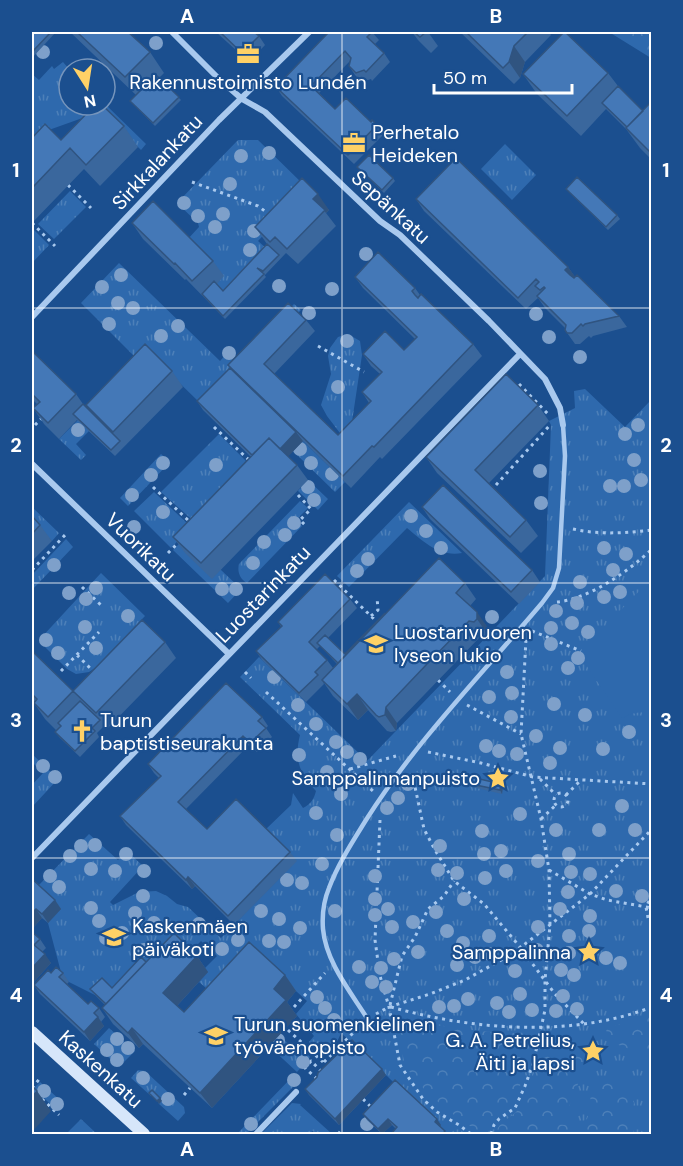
<svg xmlns="http://www.w3.org/2000/svg" width="683" height="1166" font-family="'DM Sans',sans-serif">
	<style>
		.grass { fill: url(#grass-tufts) }
		.forest { fill: url(#forest-crowns) }
		.pitch { fill: #2e69ad }
		.lines { fill: none; stroke-linecap: round; stroke-linejoin: round }
		.path { stroke: #a9c9ee; stroke-width: 3; stroke-dasharray: 3 4.5; stroke-linecap: butt }
		.service { stroke: #a9c9ee; stroke-width: 4.5 }
		.minor { stroke: #a9c9ee; stroke-width: 6 }
		.secondary { stroke: #d6e6fa; stroke-width: 12 }
		.tree { fill: #7ea0ca }
		.wall { fill: #3a679d; fill-rule: evenodd }
		.shaded-wall { fill: #305480 }
		.building { fill: #4478b7; stroke: #305480; stroke-width: 1.5 }
		.grid { fill: none; stroke: #fff; stroke-width: 1.5; stroke-opacity: 0.55 }
		.labels { text-anchor: middle; stroke-width: 4.5; stroke-linejoin: round; paint-order: stroke }
		.poi-label { font-size: 20px; fill: #fff; stroke: #1b4f8f; text-anchor: start }
		.street-label { font-size: 20px; fill: #fff; stroke: #1b4f8f }
		.neatline { fill: none; stroke: #fff; stroke-width: 2 }
		.grid-label { font-size: 20px; text-anchor: middle; font-weight: bold; fill: #fff }
	</style>
	<defs>
		<pattern id="grass-tufts" width="24" height="20" patternUnits="userSpaceOnUse" patternTransform="scale(1.5)"><rect width="24" height="20" fill="#2e69ad"/><path d="M3 7l-1-3M5 7V3M7 7l1-3M15 17l-1-3M17 17v-4M19 17l1-3" fill="none" stroke="#4d80b9"/></pattern>
		<pattern id="forest-crowns" width="20" height="18" patternUnits="userSpaceOnUse" patternTransform="scale(1.5)"><rect width="20" height="18" fill="#2e69ad"/><path d="M2 6a3 3 0 1 1 6 0M12 15a3 3 0 1 1 6 0" fill="none" stroke="#4d80b9"/></pattern>
	</defs>
	<rect width="100%" height="100%" fill="#1b4f8f"/>
	<path class="grass" d="M63 62 69 69V105L105 104 146 144 141 150 102 111 32 136V74L39 80 52 66 54 69Z
		M238 140H258L307 188 258 241 267 249 225 294 216 285 187 240 199 227 198 223 177 203Z
		M505 144 536 175 512 200 481 169Z
		M70 191 86 207 54 239 38 224Z
		M33 229 49 245 32 263V230Z
		M119 263 220 361 229 351 240 360 294 304 301 310 212 401H198L156 360 97 420 87 410 136 358 81 303Z
		M348 334 360 341 362 355 350 435 346 441 327 416 321 405 331 374 328 356 330 348 338 337Z
		M585 389 625 427 651 400V1134H446L386 1075 339 1053 350 1041 341 1033 337 1042 324 1056 309 1042 314 1036 296 1014 307 1001 255 954 221 1001 199 982 208 972 205 968 217 956 201 941 189 953 117 994 95 995 69 982 62 976 48 923 61 909 37 887 89 834 118 860 127 851 143 866 110 902 113 905 139 892 156 891 167 896 177 904 188 907 221 938 296 861 265 830 291 805 293 793 303 808C311 804 314 799 316 791 299 773 294 759 300 735L240 677 259 657 367 761 545 576 551 425 549 421 575 408 574 391Z
		M78 420 89 431 76 444 86 455 81 460 59 439Z
		M219 434 253 468 198 525 161 492Z
		M303 441 345 482 335 492 293 451Z
		M161 454 170 462 128 506 120 498Z
		M308 480 328 499 318 510 298 491Z
		M154 492 191 527 171 548 134 511Z
		M300 501 308 508 296 520 302 526 247 583C240 579 237 572 239 564Z
		M409 502 462 553C439 557 424 542 407 528L349 587 337 576Z
		M33 508 59 533 52 541 32 521V510Z
		M193 530 221 570 241 589 228 603 173 550Z
		M66 539 73 547 32 590V575Z
		M101 573 145 616 95 668 89 672 76 674 67 669 41 643 40 639Z
		M32 754 58 779 32 807V785L43 773 32 762Z
		M109 1028 135 1051 119 1067 94 1044Z
		M279 1035 298 1053 302 1049 310 1057 297 1072 269 1046Z
		M138 1070 145 1071 184 1107 185 1113 178 1121 159 1104 154 1094 151 1096 131 1078Z
		M294 1075 299 1080 293 1087 246 1134H237Z
		M40 1082 61 1101 54 1108 34 1088Z
		M292 1103 301 1104 300 1105 332 1134H315L313 1131 307 1134H261Z
		M81 1119 97 1134H66Z"/>
	<path class="forest" d="M609 32H651V58Z
		M651 1016V1059L643 1054 608 1041 606 1028Z
		M402 1023C446 1023 488 1037 532 1032L534 1036 520 1086 512 1105 494 1119 485 1134C463 1125 415 1086 405 1064 403 1057 401 1048 400 1041 399 1034 398 1030 402 1023Z
		M553 1035 576 1037 579 1048 588 1053 573 1099 569 1106 556 1117V1124L575 1126 587 1119 591 1108 590 1092 608 1074 624 1081 634 1103 629 1123 635 1134H496C498 1121 509 1120 517 1111 530 1097 538 1056 544 1037Z"/>
	<path class="pitch" d="M651 579V720L641 712 631 714 622 718 580 656 581 651Z"/>
	<g class="lines">
		<path class="path" d="M192 182 258 206 270 215
			M68 185 91 208
			M32 223 55 246
			M318 346 364 372
			M519 384 548 414
			M35 425 43 417
			M214 427 250 461
			M496 485 551 424
			M153 487 190 522
			M298 495 311 509 300 520 307 527
			M573 529C599 535 625 533 652 530
			M168 553 180 541
			M32 570 66 534
			M334 580 378 623
			M82 587 103 607
			M557 602C589 599 629 571 652 549
			M371 616 378 610 377 597
			M532 631 581 651
			M77 655 95 673
			M61 671 99 632
			M245 672 251 678
			M438 680 450 692
			M266 692 373 791
			M467 705 521 734
			M428 752 481 763 533 777 652 784
			M350 769 396 756
			M412 773 424 829 435 850 454 881 484 904 520 947 555 994 584 1024
			M540 779 556 795
			M554 800a7 7 0 1 1 14 0a7 7 0 1 1-14 0Z
			M566 795 581 780
			M541 819 556 805
			M380 820 375 940 380 976 389 1007 400 1065 423 1099 437 1112 459 1125 471 1134
			M549 870 590 894 607 900 652 908
			M648 918 646 907 652 895
			M390 1005 402 956 415 937 428 909 444 896 454 881
			M294 1007 325 973
			M391 1007C473 1030 571 1038 652 1007
			M376 1014 389 1007 430 994 465 980 512 954 590 894 652 829
			M288 1030 323 1062
			M324 1062 359 1027
			M317 1079 305 1068 311 1061 322 1072
			M32 1088 41 1077
			M184 1095 190 1088
			M42 1099 59 1115
			M363 1099 370 1106
			M338 1132 341 1134
			M491 1134 494 1125 499 1119 515 1108 525 1086 533 1064 545 1010V980L550 925 549 870 541 819 521 734 526 639"/>
		<path class="service" d="M367 1018C350 991 326 962 323 929 322 916 324 900 329 888 338 864 353 841 366 820 416 741 482 674 542 603L553 588 559 568 565 456 563 425"/>
		<path class="minor" d="M172 32 218 78 242 99 265 112 380 221 400 235 489 321 545 379 560 408 563 425
			M32 317 219 120 309 32
			M32 464 228 653
			M32 858 520 354
			M256 1134 296 1092"/>
		<path class="secondary" d="M32 1032 144 1134"/>
	</g>
	<g class="tree">
		<circle cx="156" cy="43" r="7"/>
		<circle cx="43" cy="52" r="7"/>
		<circle cx="269" cy="153" r="7"/>
		<circle cx="241" cy="156" r="7"/>
		<circle cx="230" cy="184" r="7"/>
		<circle cx="184" cy="203" r="7"/>
		<circle cx="223" cy="214" r="7"/>
		<circle cx="198" cy="216" r="7"/>
		<circle cx="215" cy="227" r="7"/>
		<circle cx="254" cy="231" r="7"/>
		<circle cx="250" cy="250" r="7"/>
		<circle cx="366" cy="254" r="7"/>
		<circle cx="121" cy="275" r="7"/>
		<circle cx="279" cy="286" r="7"/>
		<circle cx="102" cy="287" r="7"/>
		<circle cx="332" cy="289" r="7"/>
		<circle cx="118" cy="303" r="7"/>
		<circle cx="133" cy="308" r="7"/>
		<circle cx="309" cy="313" r="7"/>
		<circle cx="536" cy="314" r="7"/>
		<circle cx="109" cy="324" r="7"/>
		<circle cx="178" cy="326" r="7"/>
		<circle cx="161" cy="336" r="7"/>
		<circle cx="549" cy="337" r="7"/>
		<circle cx="347" cy="341" r="7"/>
		<circle cx="229" cy="353" r="7"/>
		<circle cx="580" cy="357" r="7"/>
		<circle cx="338" cy="387" r="7"/>
		<circle cx="638" cy="425" r="7"/>
		<circle cx="78" cy="430" r="7"/>
		<circle cx="625" cy="434" r="7"/>
		<circle cx="300" cy="449" r="7"/>
		<circle cx="634" cy="460" r="7"/>
		<circle cx="163" cy="463" r="7"/>
		<circle cx="311" cy="463" r="7"/>
		<circle cx="216" cy="465" r="7"/>
		<circle cx="540" cy="471" r="7"/>
		<circle cx="332" cy="474" r="7"/>
		<circle cx="151" cy="475" r="7"/>
		<circle cx="641" cy="480" r="7"/>
		<circle cx="610" cy="486" r="7"/>
		<circle cx="624" cy="486" r="7"/>
		<circle cx="308" cy="487" r="7"/>
		<circle cx="132" cy="495" r="7"/>
		<circle cx="314" cy="500" r="7"/>
		<circle cx="541" cy="503" r="7"/>
		<circle cx="163" cy="512" r="7"/>
		<circle cx="411" cy="516" r="7"/>
		<circle cx="294" cy="523" r="7"/>
		<circle cx="134" cy="527" r="7"/>
		<circle cx="426" cy="531" r="7"/>
		<circle cx="285" cy="535" r="7"/>
		<circle cx="264" cy="542" r="7"/>
		<circle cx="441" cy="548" r="7"/>
		<circle cx="604" cy="548" r="7"/>
		<circle cx="626" cy="554" r="7"/>
		<circle cx="368" cy="559" r="7"/>
		<circle cx="253" cy="563" r="7"/>
		<circle cx="54" cy="565" r="7"/>
		<circle cx="613" cy="570" r="7"/>
		<circle cx="357" cy="571" r="7"/>
		<circle cx="580" cy="582" r="7"/>
		<circle cx="96" cy="588" r="7"/>
		<circle cx="222" cy="589" r="7"/>
		<circle cx="236" cy="589" r="7"/>
		<circle cx="620" cy="592" r="7"/>
		<circle cx="69" cy="593" r="7"/>
		<circle cx="604" cy="597" r="7"/>
		<circle cx="86" cy="599" r="7"/>
		<circle cx="577" cy="603" r="7"/>
		<circle cx="556" cy="611" r="7"/>
		<circle cx="128" cy="616" r="7"/>
		<circle cx="492" cy="617" r="7"/>
		<circle cx="572" cy="623" r="7"/>
		<circle cx="85" cy="627" r="7"/>
		<circle cx="551" cy="628" r="7"/>
		<circle cx="588" cy="632" r="7"/>
		<circle cx="46" cy="640" r="7"/>
		<circle cx="551" cy="644" r="7"/>
		<circle cx="96" cy="648" r="7"/>
		<circle cx="58" cy="653" r="7"/>
		<circle cx="578" cy="658" r="7"/>
		<circle cx="568" cy="668" r="7"/>
		<circle cx="507" cy="672" r="7"/>
		<circle cx="274" cy="677" r="7"/>
		<circle cx="512" cy="693" r="7"/>
		<circle cx="489" cy="697" r="7"/>
		<circle cx="554" cy="704" r="7"/>
		<circle cx="298" cy="705" r="7"/>
		<circle cx="585" cy="715" r="7"/>
		<circle cx="511" cy="717" r="7"/>
		<circle cx="316" cy="724" r="7"/>
		<circle cx="629" cy="732" r="7"/>
		<circle cx="536" cy="736" r="7"/>
		<circle cx="336" cy="742" r="7"/>
		<circle cx="486" cy="746" r="7"/>
		<circle cx="560" cy="748" r="7"/>
		<circle cx="603" cy="749" r="7"/>
		<circle cx="499" cy="751" r="7"/>
		<circle cx="347" cy="752" r="7"/>
		<circle cx="517" cy="754" r="7"/>
		<circle cx="299" cy="755" r="7"/>
		<circle cx="360" cy="759" r="7"/>
		<circle cx="550" cy="763" r="7"/>
		<circle cx="43" cy="766" r="7"/>
		<circle cx="327" cy="772" r="7"/>
		<circle cx="55" cy="777" r="7"/>
		<circle cx="408" cy="784" r="7"/>
		<circle cx="341" cy="794" r="7"/>
		<circle cx="398" cy="798" r="7"/>
		<circle cx="622" cy="806" r="7"/>
		<circle cx="387" cy="808" r="7"/>
		<circle cx="316" cy="813" r="7"/>
		<circle cx="520" cy="814" r="7"/>
		<circle cx="556" cy="830" r="7"/>
		<circle cx="599" cy="830" r="7"/>
		<circle cx="635" cy="830" r="7"/>
		<circle cx="482" cy="831" r="7"/>
		<circle cx="337" cy="835" r="7"/>
		<circle cx="95" cy="845" r="7"/>
		<circle cx="81" cy="846" r="7"/>
		<circle cx="440" cy="846" r="7"/>
		<circle cx="501" cy="851" r="7"/>
		<circle cx="126" cy="854" r="7"/>
		<circle cx="484" cy="854" r="7"/>
		<circle cx="569" cy="854" r="7"/>
		<circle cx="70" cy="856" r="7"/>
		<circle cx="538" cy="861" r="7"/>
		<circle cx="322" cy="864" r="7"/>
		<circle cx="91" cy="869" r="7"/>
		<circle cx="438" cy="870" r="7"/>
		<circle cx="115" cy="871" r="7"/>
		<circle cx="144" cy="871" r="7"/>
		<circle cx="506" cy="871" r="7"/>
		<circle cx="571" cy="872" r="7"/>
		<circle cx="457" cy="873" r="7"/>
		<circle cx="590" cy="874" r="7"/>
		<circle cx="50" cy="876" r="7"/>
		<circle cx="375" cy="876" r="7"/>
		<circle cx="485" cy="878" r="7"/>
		<circle cx="287" cy="880" r="7"/>
		<circle cx="302" cy="883" r="7"/>
		<circle cx="59" cy="887" r="7"/>
		<circle cx="616" cy="891" r="7"/>
		<circle cx="568" cy="892" r="7"/>
		<circle cx="143" cy="896" r="7"/>
		<circle cx="642" cy="896" r="7"/>
		<circle cx="375" cy="899" r="7"/>
		<circle cx="464" cy="899" r="7"/>
		<circle cx="91" cy="908" r="7"/>
		<circle cx="388" cy="909" r="7"/>
		<circle cx="560" cy="909" r="7"/>
		<circle cx="261" cy="911" r="7"/>
		<circle cx="335" cy="911" r="7"/>
		<circle cx="436" cy="912" r="7"/>
		<circle cx="135" cy="913" r="7"/>
		<circle cx="375" cy="915" r="7"/>
		<circle cx="590" cy="916" r="7"/>
		<circle cx="279" cy="919" r="7"/>
		<circle cx="99" cy="921" r="7"/>
		<circle cx="413" cy="922" r="7"/>
		<circle cx="154" cy="923" r="7"/>
		<circle cx="199" cy="924" r="7"/>
		<circle cx="392" cy="927" r="7"/>
		<circle cx="538" cy="927" r="7"/>
		<circle cx="300" cy="928" r="7"/>
		<circle cx="447" cy="931" r="7"/>
		<circle cx="589" cy="931" r="7"/>
		<circle cx="122" cy="933" r="7"/>
		<circle cx="489" cy="936" r="7"/>
		<circle cx="569" cy="936" r="7"/>
		<circle cx="106" cy="938" r="7"/>
		<circle cx="238" cy="940" r="7"/>
		<circle cx="269" cy="941" r="7"/>
		<circle cx="284" cy="942" r="7"/>
		<circle cx="463" cy="943" r="7"/>
		<circle cx="222" cy="949" r="7"/>
		<circle cx="144" cy="950" r="7"/>
		<circle cx="537" cy="950" r="7"/>
		<circle cx="418" cy="952" r="7"/>
		<circle cx="569" cy="953" r="7"/>
		<circle cx="490" cy="954" r="7"/>
		<circle cx="475" cy="957" r="7"/>
		<circle cx="606" cy="958" r="7"/>
		<circle cx="394" cy="959" r="7"/>
		<circle cx="620" cy="963" r="7"/>
		<circle cx="457" cy="965" r="7"/>
		<circle cx="359" cy="967" r="7"/>
		<circle cx="381" cy="968" r="7"/>
		<circle cx="561" cy="970" r="7"/>
		<circle cx="515" cy="971" r="7"/>
		<circle cx="574" cy="975" r="7"/>
		<circle cx="372" cy="982" r="7"/>
		<circle cx="386" cy="987" r="7"/>
		<circle cx="520" cy="994" r="7"/>
		<circle cx="563" cy="996" r="7"/>
		<circle cx="317" cy="997" r="7"/>
		<circle cx="468" cy="999" r="7"/>
		<circle cx="497" cy="1003" r="7"/>
		<circle cx="454" cy="1006" r="7"/>
		<circle cx="439" cy="1007" r="7"/>
		<circle cx="325" cy="1008" r="7"/>
		<circle cx="577" cy="1009" r="7"/>
		<circle cx="532" cy="1010" r="7"/>
		<circle cx="556" cy="1011" r="7"/>
		<circle cx="509" cy="1012" r="7"/>
		<circle cx="334" cy="1020" r="7"/>
		<circle cx="117" cy="1039" r="7"/>
		<circle cx="278" cy="1040" r="7"/>
		<circle cx="128" cy="1048" r="7"/>
		<circle cx="107" cy="1050" r="7"/>
		<circle cx="117" cy="1060" r="7"/>
		<circle cx="303" cy="1062" r="7"/>
		<circle cx="143" cy="1078" r="7"/>
		<circle cx="294" cy="1080" r="7"/>
		<circle cx="44" cy="1091" r="7"/>
		<circle cx="168" cy="1099" r="7"/>
		<circle cx="57" cy="1104" r="7"/>
		<circle cx="251" cy="1124" r="7"/>
		<circle cx="367" cy="1124" r="7"/>
	</g>
	<path class="wall" d="M32 32H56L32 58Z
		M70 32H128L150 52 164 73 159 78 181 100 155 126 130 101 136 95Z
		M216 32H254L259 36 265 45 249 62Z
		M372 32 379 40 375 44 384 53 390 62 372 81 371 79 362 82 355 75 349 66 350 61 319 93 335 109 377 125 384 134 354 164 282 96 276 87Z
		M412 32H428L438 46 431 53 418 40Z
		M460 32H549L551 35 525 62 520 78 514 84Z
		M608 73 618 86 643 111 651 102V159L640 148 626 129 606 109 581 136 537 94 523 74Z
		M124 126 138 147 100 186 84 169 32 223V138L61 140Z
		M357 167 393 178 395 181 384 193Z
		M302 178 329 210 326 213 336 226 298 264 286 253 265 275 263 273 266 277 225 319 186 279 185 280 143 239 132 223 213 261 224 276 217 284 223 291 267 244 255 227Z
		M566 189 617 215 620 219 608 230Z
		M416 199 568 267 575 277 619 316 627 327 593 336 591 338 589 336 580 344H575L565 330V328L545 308 538 298 526 309 424 211Z
		M355 277 415 288 420 295 473 344 482 356 382 459 380 457 351 488 303 441 288 456 297 465 308 480 212 579 185 553 173 537 251 457 203 410 197 401 230 368 228 365 306 320 315 331 274 374 338 435 369 403 362 392 380 374 371 366 363 354 404 350 415 339 363 288Z
		M32 351 76 394 83 404 90 411 86 405 172 371 183 387 115 456 77 420 59 439 44 424 33 408 37 404 32 399Z
		M538 405 549 421 489 483 526 520 538 536 521 553 437 473 426 457Z
		M422 507 532 570 540 582 519 604 430 519Z
		M32 516 40 525 52 541 32 561Z
		M465 583 476 599 470 606 488 628V635L486 637H480L397 723 396 731 391 732 387 731 368 710 358 720 333 696 322 680 324 684 306 702 262 660 256 651 281 627 278 622 350 599 357 608 328 638 345 654 384 615ZM320 646 337 664 333 668 327 660 316 650Z
		M165 642 176 658 107 729 104 725V726L97 733 99 737 80 757 60 738 55 732 56 730 45 719 34 703 35 702 32 699V651L73 691 80 701 73 691Z
		M262 717 268 726 266 728 272 737 257 752 249 745 186 809 207 829 290 852 297 861 234 925 195 886 192 889 126 825 120 816 159 778 154 773 148 764Z
		M466 783 503 787 502 794 468 786Z
		M32 879 55 900 61 909 48 923 42 918 32 929Z
		M32 932 40 939 46 948 42 952 51 963 32 984Z
		M197 956 208 972 177 1006 184 1012 285 975 296 991 287 1002 297 1016 212 1108 143 1044 139 1048 113 1024 102 1008 105 1005 95 995 90 989 112 988 146 962Z
		M51 973H63L69 982 67 984 88 1004 99 1008 105 1017 101 1022 104 1026 90 1041 40 994 34 985Z
		M382 1069 386 1075 339 1125 309 1095 305 1089Z
		M363 1114 441 1125 440 1127 447 1134H391L396 1129 392 1125 382 1134 367 1120Z"/>
	<path class="shaded-wall" d="M514 46 525 62 520 78 509 62Z
		M318 194 329 210 326 213 313 199Z
		M568 267 576 278 573 281 565 270Z
		M296 432 303 441 286 459 279 450Z
		M477 612 488 628V635L477 619Z
		M357 694 368 710 358 720 347 704Z
		M386 707 397 723 396 731 385 715Z
		M501 784 503 787 502 794 500 790Z
		M188 877 195 886 192 889 186 880Z
		M55 900 61 909 48 923 42 914Z
		M36 909 42 918 32 929V913Z
		M45 954 51 963 32 984V968Z
		M197 956 208 972 174 1009 163 993Z
		M285 975 296 991 287 1002 297 1016 212 1108 200 1093 274 989Z
		M98 1017 104 1026 90 1041 84 1032Z
		M132 1028 143 1044 139 1048 128 1033Z
		M382 1069 386 1075 339 1125 335 1119Z
		M37 1091 51 1111 32 1132V1097Z
		M160 1098 162 1101 159 1104 157 1101Z
		M388 1119 392 1125 382 1134 378 1129Z
		M437 1119 441 1125 439 1128 435 1122Z"/>
	<path class="building" d="M32 32H51L32 52Z
		M77 32H128L150 52 125 77Z
		M220 32H254L259 36 242 53Z
		M329 32H372L367 37 384 53 366 72 364 70 356 73 349 66 351 58 345 51 311 86 335 109 346 98 371 122 372 120 377 125 348 155 276 87Z
		M414 32H426L420 37Z
		M466 32H528L514 46 509 62 503 68Z
		M564 32H565L608 73 567 116 523 74Z
		M156 75 179 97 153 123 130 101Z
		M618 86 643 111 627 127 602 103Z
		M651 102V153L626 128Z
		M95 105H102L124 126 86 165 70 148 32 188V138L45 124 61 140Z
		M369 155 393 178 382 190 357 167Z
		M456 158 568 267 565 270 570 275 574 278 577 275 619 316 585 324 583 326 581 324 572 333H567L565 330 566 325 537 296 545 288 544 287 540 290 535 286 539 282 536 279 518 298 416 199Z
		M577 177 617 215 606 227 566 189Z
		M302 178 318 194 313 199 325 210 287 249 275 237 270 242 255 227Z
		M153 201 213 261 192 281 175 263 174 264 132 223Z
		M267 244 279 255 263 271 257 268 264 274 223 316 202 294 214 281 223 291Z
		M378 252 415 288 412 291 415 295 418 298 421 294 473 344 374 447 372 446 343 476 228 365 288 303 306 320 264 364 338 435 371 401 362 392 382 372 363 354 385 331 404 350 417 337 355 277Z
		M145 344 172 371 113 432 86 405Z
		M32 351 76 394 48 423 33 408 40 402 32 394Z
		M230 368 296 432 280 449 269 438 252 455 197 401Z
		M506 374 538 405 475 470 526 520 510 537 426 457Z
		M83 404 120 441 111 450 73 414Z
		M269 438 297 465 201 563 173 537Z
		M443 485 532 570 511 592 422 507Z
		M32 516 40 525 32 534Z
		M439 558 465 583 456 593 477 612V619L474 622 469 621 427 664 386 707 385 715 379 717 376 715 357 694 347 704 322 680Z
		M325 574 350 599 309 642 327 660 315 672 318 675 299 693 256 651 282 626 278 622Z
		M384 614V615L338 663 317 643 325 635 345 654Z
		M142 620 165 642 96 713 73 691Z
		M32 651 73 691 48 717 34 703 37 699 32 694Z
		M226 683 262 717 258 721 266 728 250 743 243 736 178 802 207 829 236 799 290 852 228 916 188 877 186 880 120 816 161 776 148 764Z
		M80 701 100 720 92 728 95 731 75 751 55 732 61 726 58 723Z
		M467 776 501 784 500 790 466 783Z
		M32 879 55 900 42 914 36 909 32 913Z
		M32 932 40 939 34 945 45 954 32 968Z
		M174 933 197 956 163 993 184 1012 249 942 285 975 274 989 286 1000 200 1093 132 1028 128 1033 102 1008Z
		M141 957 146 962 106 1004 90 989 102 978 112 988Z
		M56 967 63 973 59 977 88 1004 91 1001 99 1008 94 1013 98 1017 84 1032 34 985 48 970 51 973Z
		M352 1040 382 1069 335 1119 305 1089 317 1077 318 1073Z
		M395 1080 437 1119 435 1122 445 1131 442 1134H391L397 1127 388 1119 378 1129 363 1114Z
		M32 1086 37 1091 32 1097Z
		M152 1090 160 1098 157 1101 149 1093Z"/>
	<path class="grid" d="M342 32V1134M32 308H652M32 583H652M32 858H652"/>
	<defs>
		<g id="office-bare" transform="scale(1.8)"><path d="M-6-3h4V-5.5h4V-3h4V5H-6ZM-1-4.5V-3h2v-1.5ZM-6 0V1H6V0Z" fill="#ffd166" stroke="#1b4f8f" stroke-width="2.5" paint-order="stroke"/></g>
		<g id="school-bare" transform="scale(1.8)"><path d="M0-5L7-2L0 1L-7-2ZM-4 1L0 2.5L4 1V4Q0 6-4 4Z" fill="#ffd166" stroke="#1b4f8f" stroke-width="2.5" paint-order="stroke"/></g>
		<g id="church-bare" transform="scale(1.8)"><path d="M-1.2-6h2.4v3.5h3.3v2.4h-3.3V6h-2.4V-.1h-3.3v-2.4h3.3Z" fill="#ffd166" stroke="#1b4f8f" stroke-width="2.5" paint-order="stroke"/></g>
		<g id="sight-bare" transform="scale(1.8)"><path d="M0-6L1.8-2.2L6-1.7L2.9 1.2L3.7 5.4L0 3.3L-3.7 5.4L-2.9 1.2L-6-1.7L-1.8-2.2Z" fill="#ffd166" stroke="#1b4f8f" stroke-width="2.5" paint-order="stroke"/></g>
	</defs>
	<g fill-rule="evenodd">
		<use href="#office-bare" x="248" y="54"/>
		<use href="#office-bare" x="354" y="143"/>
		<use href="#school-bare" x="376" y="644"/>
		<use href="#church-bare" x="82" y="731"/>
		<use href="#sight-bare" x="498" y="778"/>
		<use href="#school-bare" x="114" y="937"/>
		<use href="#sight-bare" x="589" y="952"/>
		<use href="#school-bare" x="216" y="1036"/>
		<use href="#sight-bare" x="593" y="1051"/>
	</g>
	<g class="labels">
		<g class="poi-label">
			<text x="248" y="89" text-anchor="middle">Rakennustoimisto Lundén</text>
			<text x="372" y="139">Perhetalo<tspan x="372" dy="23">Heideken</tspan></text>
			<text x="394" y="639">Luostarivuoren<tspan x="394" dy="23">lyseon lukio</tspan></text>
			<text x="100" y="727">Turun<tspan x="100" dy="23">baptistiseurakunta</tspan></text>
			<text x="480" y="785" text-anchor="end">Samppalinnanpuisto</text>
			<text x="132" y="933">Kaskenmäen<tspan x="132" dy="23">päiväkoti</tspan></text>
			<text x="571" y="959" text-anchor="end">Samppalinna</text>
			<text x="234" y="1031">Turun suomenkielinen<tspan x="234" dy="23">työväenopisto</tspan></text>
			<text x="575" y="1047" text-anchor="end">G. A. Petrelius,<tspan x="575" dy="23">Äiti ja lapsi</tspan></text>
		</g>
		<g class="street-label">
			<text transform="translate(157 162) rotate(-47)" y="7">Sirkkalankatu</text>
			<text transform="translate(391 207) rotate(42)" y="7">Sepänkatu</text>
			<text transform="translate(141 547) rotate(44)" y="7">Vuorikatu</text>
			<text transform="translate(263 594) rotate(-46)" y="7">Luostarinkatu</text>
			<text transform="translate(101 1069) rotate(42)" y="7">Kaskenkatu</text>
		</g>
	</g>
	<rect width="683" height="1166" fill="none" stroke="#1b4f8f" stroke-width="66"/>
	<g transform="translate(87 87) rotate(168)"><circle r="28" fill="#1b4f8f" stroke="#7695bc" stroke-width="1.5"/>
	<path d="M0-4.5L10 22L0 15L-10 22Z" fill="#ffd166"/>
	<text y="-9" font-size="16" font-weight="bold" text-anchor="middle" fill="#ffffff">N</text>
	</g>
	<path d="M434 84v9h138v-9" fill="none" stroke="#ffffff" stroke-width="3"/>
	<text x="443" y="84" font-size="18" fill="#ffffff" stroke="#1b4f8f" stroke-width="4.5" paint-order="stroke">50 m</text>
	<rect x="33" y="33" width="617" height="1100" class="neatline"/>
	<g class="grid-label">
		<text x="187" y="23">A</text>
		<text x="496" y="23">B</text>
		<text x="16" y="177">1</text>
		<text x="666" y="177">1</text>
		<text x="16" y="452">2</text>
		<text x="666" y="452">2</text>
		<text x="16" y="727">3</text>
		<text x="666" y="727">3</text>
		<text x="16" y="1002">4</text>
		<text x="666" y="1002">4</text>
		<text x="187" y="1156">A</text>
		<text x="496" y="1156">B</text>
	</g>
</svg>
